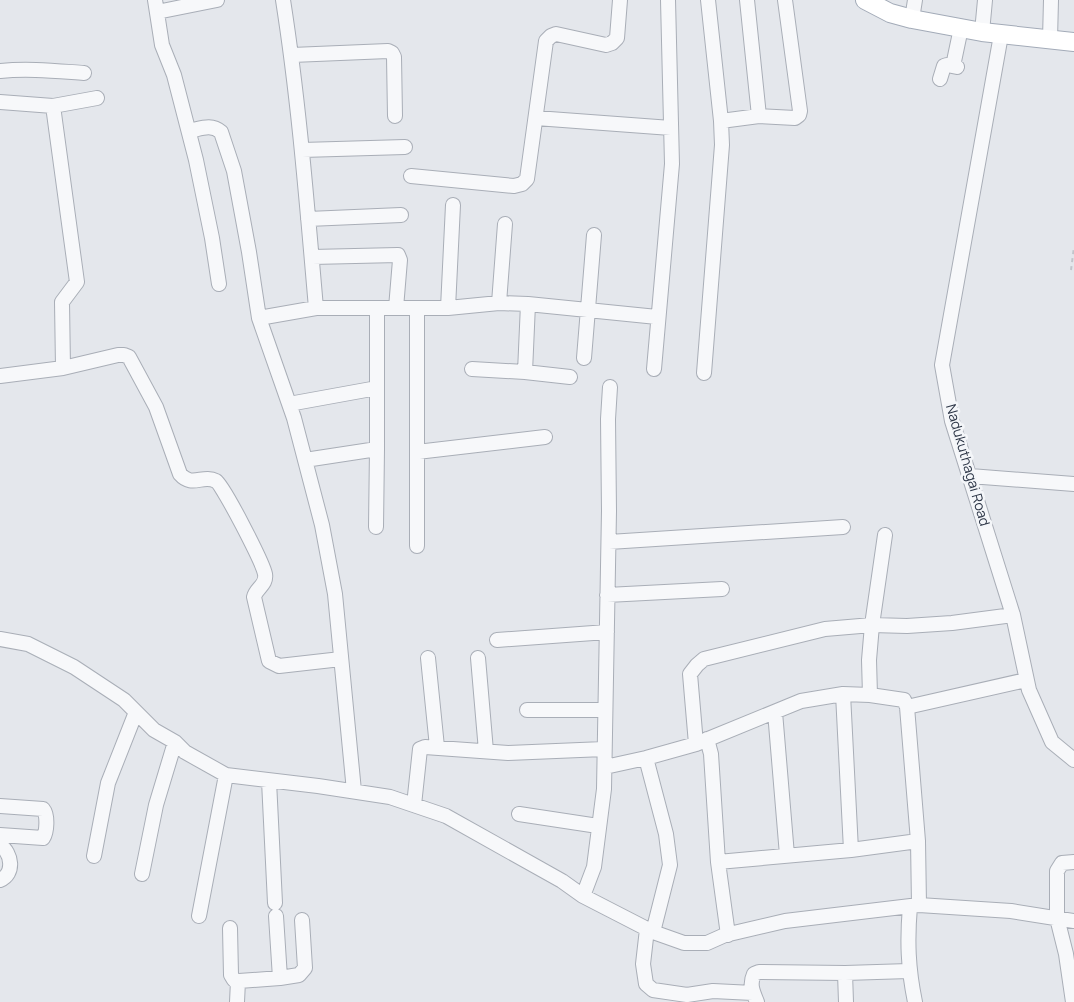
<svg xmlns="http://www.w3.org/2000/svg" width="1074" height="1002" font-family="Manrope,sans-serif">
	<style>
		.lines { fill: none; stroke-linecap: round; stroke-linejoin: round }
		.minor-casing { stroke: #a9aeb7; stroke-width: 16 }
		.major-casing { stroke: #a3abb8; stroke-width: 20 }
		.path { stroke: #c2c5cb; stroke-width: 2; stroke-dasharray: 4 4; stroke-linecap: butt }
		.minor { stroke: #f7f8fa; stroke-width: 14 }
		.major { stroke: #fff; stroke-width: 18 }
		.labels { text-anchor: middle; stroke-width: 5; stroke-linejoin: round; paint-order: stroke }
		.street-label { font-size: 14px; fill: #2b3445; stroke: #f4f6f9 }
	</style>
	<rect width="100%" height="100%" fill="#e4e7ec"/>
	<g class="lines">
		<g class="minor-casing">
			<path id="minor" d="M155 0 162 45 174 75 196 160 212 238 219 284
				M283 0C299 102 307 205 316 308
				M747 0 759 116
				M157 12 217 0
				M912 19 915 0
				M982 32 985 0
				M1001 35 942 365 952 421 1013 615 1029 690 1052 742 1074 760
				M1050 39 1051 0
				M292 55 388 51 392 53 394 57 395 116
				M953 66 961 28
				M0 71C28 68 56 71 84 73
				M940 79 944 66 947 65 957 67
				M0 102 53 106 77 282 62 302 63 368 0 376
				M53 106 97 98
				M536 118 671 128
				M721 121 759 116 795 118 799 115 800 111 785 0
				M189 131C200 129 211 123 221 132L234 171 249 252 259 318 294 418 322 525 335 594 354 791
				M302 150 405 147
				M411 176 514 186 522 184 527 179 546 41 551 36 556 34 606 45 612 43 617 38 620 0
				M308 219 401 215
				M312 257 398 255 400 260 396 308
				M499 303 505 224
				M417 308V546
				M448 308 453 205
				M259 318 316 308H448L499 303 528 304 657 317
				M584 358 594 235
				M63 368 118 355H124L129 357 156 407 180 474C192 488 203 474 216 481 223 485 263 563 265 574 267 585 256 588 254 597L269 661 279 666 341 659
				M472 369 525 372 528 304
				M654 369 672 164 668 0
				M525 372 570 377
				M704 373 722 145 721 121 708 0
				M289 404 377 388
				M417 452 545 437
				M305 460 377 449
				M970 476 1074 484
				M376 527 377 449V308
				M609 542 843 527
				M607 595 722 589
				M0 639 28 644 74 667 124 700 154 730 175 742 185 752 226 775 318 786 390 797 446 816 562 881 583 896 653 932 684 943H707L725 935 785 921 919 905
				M497 640 607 632
				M428 658 437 747
				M478 658 486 751
				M843 694 851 850 918 841
				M870 695 869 660 872 625 885 535
				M907 707 1026 680
				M527 710H605
				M775 712 787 855
				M707 739 711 754 718 862 728 935
				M696 744 690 674 697 665 704 659 825 629 872 625 907 626 952 623 1013 615
				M646 758 666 834 670 865 653 932
				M605 767 646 758 696 744 801 701 843 694 870 695 904 700 907 707 918 841 919 905 1011 911 1074 921
				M269 781 275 903
				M414 805 420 749 425 747 508 753 604 749
				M0 806 43 809C48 815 47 832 43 838L0 835
				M519 814 598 826
				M0 845C12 853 15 874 0 880
				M94 856 108 783 136 712
				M718 862 851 850
				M142 874 156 805 175 742
				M583 896 594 867 604 789 609 511 608 419 610 387
				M910 906C907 941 908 968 915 1002
				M199 916 226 775
				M230 928 231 975 234 980 239 981 280 978 276 916
				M647 929 643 964 646 984 653 990 687 995 713 991 753 993
				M845 973 846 1002
				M280 978 299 975 305 968 302 920
				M237 1002 238 981
				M757 1002C753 992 749 985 754 974L759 972 845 973 909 971
				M1073 1002 1066 954 1057 918V871L1062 863 1074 862"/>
		</g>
		<g class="major-casing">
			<path id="major" d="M865 0 890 13 912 19 982 32 1074 42"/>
		</g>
		<path class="path" d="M1071 270 1074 247"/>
		<use href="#minor" class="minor"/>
		<use href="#major" class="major"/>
	</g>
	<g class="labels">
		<g class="street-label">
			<text transform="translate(968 465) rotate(74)" y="5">Nadukuthagai Road</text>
		</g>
	</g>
</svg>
